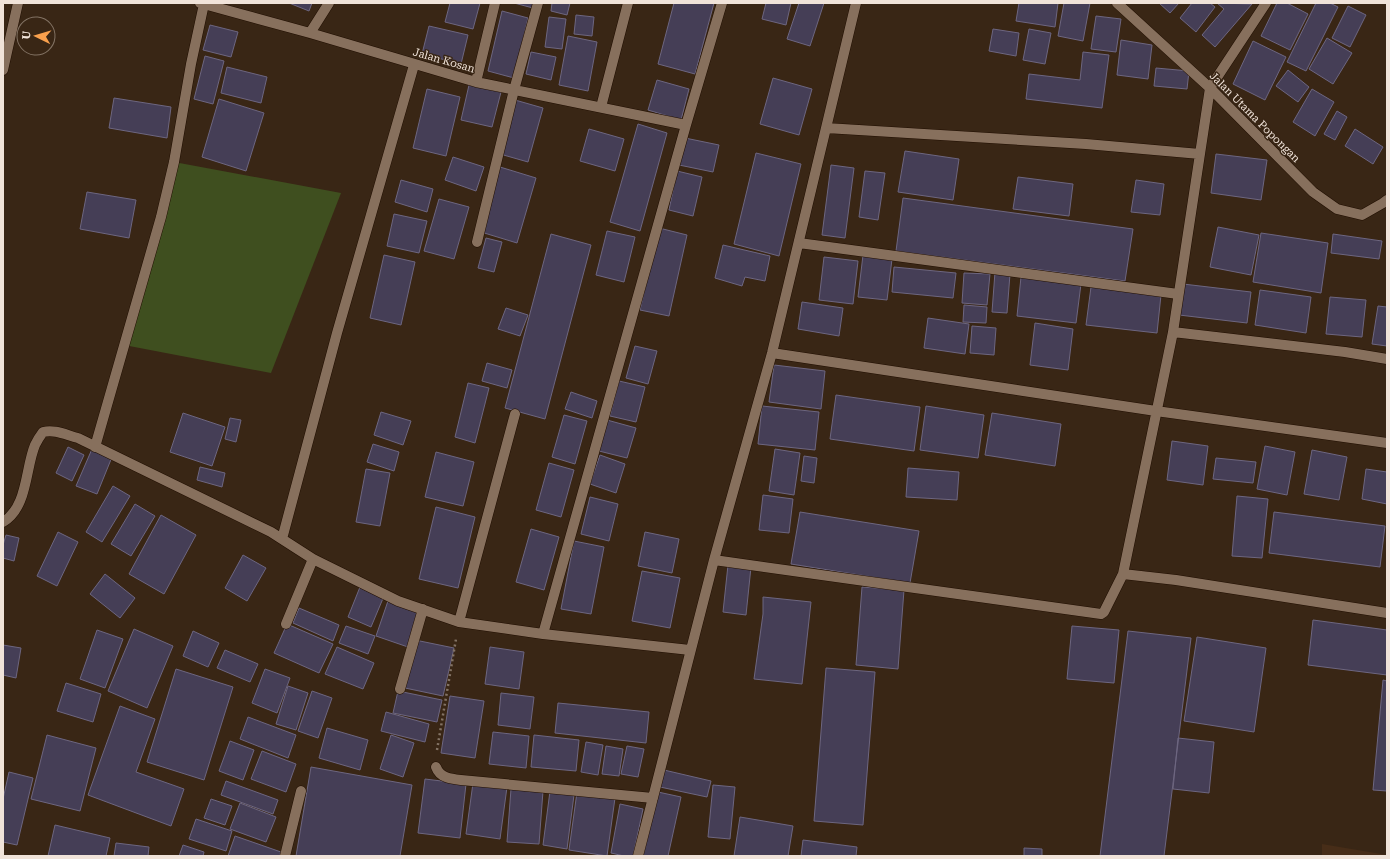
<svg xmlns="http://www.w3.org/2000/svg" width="1390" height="859" font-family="'Roboto Serif',serif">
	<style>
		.built { fill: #472d18 }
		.green { fill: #3f4f1f }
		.building { fill: #453e56; stroke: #6d6680 }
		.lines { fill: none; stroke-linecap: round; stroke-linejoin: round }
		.minor-casing { stroke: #200e01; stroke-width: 11 }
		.path { stroke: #837365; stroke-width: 2.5; stroke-dasharray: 2 3; stroke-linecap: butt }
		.minor { stroke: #87705d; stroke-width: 10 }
		.labels { text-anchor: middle; stroke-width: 3; stroke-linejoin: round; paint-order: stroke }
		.street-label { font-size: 11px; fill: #f0e3d9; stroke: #392615 }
	</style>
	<rect width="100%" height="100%" fill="#392615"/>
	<path class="built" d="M1322 844 1387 855V856H1322Z"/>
	<path class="green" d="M174 162 341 193 271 373 124 345Z"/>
	<path class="building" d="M289 3H312L309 11Z
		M450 3H480L473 29 445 22Z
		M514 3H534L533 8Z
		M552 3H570L567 15 551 11Z
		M674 3H714L695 74 658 64Z
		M766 3H791L786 25 762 19Z
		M799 3H824L810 46 787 39Z
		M1019 3H1058L1055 27 1016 21Z
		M1064 3H1090L1083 41 1058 36Z
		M1159 3H1179L1170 13Z
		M1192 3H1210L1215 7 1196 32 1180 18Z
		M1217 3 1252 4 1215 47 1202 35 1224 9Z
		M1277 3H1287L1308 14 1290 50 1261 36Z
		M1316 3H1330L1338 7 1306 71 1287 62Z
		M1348 6 1366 15 1350 47 1332 38Z
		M502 11 528 18 514 78 488 71Z
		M576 15 594 17 592 36 574 34Z
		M1096 16 1121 19 1116 52 1091 49Z
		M549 17 566 19 562 49 545 47Z
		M210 25 238 32 231 57 203 50Z
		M429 26 468 35 461 64 422 54Z
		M993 29 1019 33 1016 56 989 51Z
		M1029 29 1051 33 1045 64 1023 60Z
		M568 36 597 42 588 91 559 85Z
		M1327 38 1352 53 1333 84 1309 69Z
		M1121 40 1152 45 1148 79 1117 75Z
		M1253 41 1286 57 1265 100 1233 84Z
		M531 52 556 57 551 80 526 74Z
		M1083 52 1109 55 1102 108 1026 99 1029 74 1080 80Z
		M205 56 224 61 213 104 194 99Z
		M227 67 267 77 261 103 221 93Z
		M1156 68 1189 71 1187 89 1154 86Z
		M1288 70 1309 87 1298 102 1276 86Z
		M773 78 812 89 799 135 760 124Z
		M657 80 689 89 681 120 648 110Z
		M469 85 501 92 492 127 461 120Z
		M427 89 460 97 446 156 413 148Z
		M1312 89 1334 102 1315 136 1293 122Z
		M114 98 171 107 167 138 109 128Z
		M219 99 264 113 246 171 202 157Z
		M515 100 543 108 528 162 500 154Z
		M1337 111 1347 117 1335 140 1324 134Z
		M638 124 667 133 640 231 610 222Z
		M589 129 624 139 615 171 580 161Z
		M1355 129 1383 147 1373 164 1345 146Z
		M685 138 719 145 713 172 679 165Z
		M905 151 959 159 953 200 898 192Z
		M756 153 801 164 779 256 734 244Z
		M1216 154 1267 160 1261 200 1211 193Z
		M453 157 484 167 476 191 445 180Z
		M831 165 854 168 845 238 822 235Z
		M500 167 536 178 517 243 481 232Z
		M677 171 702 177 693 216 669 210Z
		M865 171 885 173 878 220 859 217Z
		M1018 177 1073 184 1069 216 1013 209Z
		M401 180 433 189 427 212 395 202Z
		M1136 180 1164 184 1160 215 1131 212Z
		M87 192 136 200 129 238 80 229Z
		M903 198 1133 229 1125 281 896 251Z
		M439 199 469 207 454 259 424 251Z
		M394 214 427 221 419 253 387 246Z
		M1218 227 1259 235 1251 275 1210 267Z
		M659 228 687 235 669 316 640 310Z
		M607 231 635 237 624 282 596 275Z
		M1261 233 1328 243 1321 293 1253 282Z
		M551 234 591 245 545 419 505 408Z
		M1333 234 1382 241 1379 259 1331 253Z
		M486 238 502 242 494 272 478 268Z
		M723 245 770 256 765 281 745 277 742 286 715 278Z
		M384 255 415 262 401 325 370 318Z
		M863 255 892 259 887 300 858 297Z
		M824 257 858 261 853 304 819 300Z
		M894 267 956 273 953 298 892 292Z
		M995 272 1010 274 1007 313 992 312Z
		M964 273 990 274 987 305 962 303Z
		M1021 277 1081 284 1076 323 1017 316Z
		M1183 284 1251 292 1247 323 1179 315Z
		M1091 287 1161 295 1157 333 1086 325Z
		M1260 290 1311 297 1306 333 1255 325Z
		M1330 297 1366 300 1362 337 1326 334Z
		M802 302 843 308 839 336 798 329Z
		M964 305 987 307 986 323 963 322Z
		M1378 306 1387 307V346L1372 344Z
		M506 308 528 315 520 336 498 329Z
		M928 318 969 324 965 354 924 348Z
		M1035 323 1073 329 1068 370 1030 365Z
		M972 326 996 328 994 355 970 353Z
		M635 346 657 351 648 384 626 378Z
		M487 363 512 370 507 388 482 381Z
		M774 365 825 371 821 409 769 402Z
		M619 381 645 387 636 422 610 416Z
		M468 383 489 388 475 443 455 437Z
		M571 392 597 401 592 418 565 409Z
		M836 395 920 407 914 451 830 439Z
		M762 406 819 412 815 450 758 444Z
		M926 406 984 415 978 458 920 450Z
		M381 412 411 421 403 445 374 435Z
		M183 413 225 427 212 466 170 452Z
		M992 413 1061 424 1055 466 985 455Z
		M564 415 587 421 575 464 552 457Z
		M230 418 241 420 236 442 225 439Z
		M607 420 636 428 627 458 599 451Z
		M1172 441 1208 446 1203 485 1167 480Z
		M373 444 399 452 394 471 367 462Z
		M1265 446 1295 452 1287 495 1257 489Z
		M68 447 84 455 72 481 56 473Z
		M92 449 112 457 97 494 76 486Z
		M775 449 800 453 794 495 769 491Z
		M1312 450 1347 457 1339 500 1304 494Z
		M436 452 474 462 463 506 425 497Z
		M600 455 625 464 616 493 590 484Z
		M804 456 817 458 814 483 801 481Z
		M1216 458 1256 462 1253 483 1213 479Z
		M549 463 574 470 561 517 536 510Z
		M200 467 225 473 222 487 197 480Z
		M908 468 959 472 957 500 906 497Z
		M366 469 390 473 380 526 356 522Z
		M1366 469 1387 472V504L1362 499Z
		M113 486 130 496 102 542 86 532Z
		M763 495 793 499 789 533 759 530Z
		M1237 496 1268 499 1262 558 1232 556Z
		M590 497 618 504 609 541 581 534Z
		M135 504 155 516 131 556 111 544Z
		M436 507 475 517 458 588 419 579Z
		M800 512 919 531 910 583 791 564Z
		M1274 512 1385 526 1380 567 1269 553Z
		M161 515 196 535 164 594 129 574Z
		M531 529 559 537 544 590 516 582Z
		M58 532 78 542 57 586 37 576Z
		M645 532 679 539 672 573 638 566Z
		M6 535 19 538 14 561 3 558V545Z
		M574 541 604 547 591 614 561 609Z
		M243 555 266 568 247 601 225 588Z
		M728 565 751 567 746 615 723 612Z
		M642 571 680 578 670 628 632 621Z
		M105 574 135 598 120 618 90 594Z
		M360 587 384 596 371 627 348 617Z
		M862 587 904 590 898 669 856 665Z
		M763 597 811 602 802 684 754 679 763 614Z
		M389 598 421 609 408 647 376 636Z
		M299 608 339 625 333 641 293 623Z
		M1313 620 1387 630V675L1308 665Z
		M287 624 333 644 319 673 274 653Z
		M346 626 375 636 368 654 339 643Z
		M1072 626 1119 630 1114 683 1067 679Z
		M134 629 173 646 147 708 108 691Z
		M97 630 123 639 105 688 80 679Z
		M193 631 219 643 208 667 183 656Z
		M1128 631 1191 638 1164 856H1100Z
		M1197 637 1266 648 1254 732 1184 721Z
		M415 640 454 648 443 696 405 688Z
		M3 645 21 648 16 678 3 675Z
		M337 647 374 663 363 689 325 674Z
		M490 647 524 652 519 689 485 684Z
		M225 650 258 664 250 682 217 668Z
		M826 668 875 672 863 825 814 821Z
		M176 669 233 687 204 780 147 762Z
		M265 669 290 678 277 713 252 703Z
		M1383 680 1387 681V791L1373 790Z
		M66 683 101 694 93 722 57 711Z
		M288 686 308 693 296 730 276 724Z
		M312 691 332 698 318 738 298 731Z
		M398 691 442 700 437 722 393 713Z
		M501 693 534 697 530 729 498 725Z
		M450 696 484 701 475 758 441 753Z
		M558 703 649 712 646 743 555 733Z
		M120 706 155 719 136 772 184 789 171 826 88 795Z
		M386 712 429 724 425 742 381 731Z
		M248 717 296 735 288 758 240 739Z
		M327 728 368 740 360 770 319 758Z
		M493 732 529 736 526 768 489 764Z
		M47 735 96 748 80 811 31 799Z
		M391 735 414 743 403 777 380 769Z
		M534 735 579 740 576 771 531 767Z
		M1178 738 1214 742 1209 793 1173 789Z
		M230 741 254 750 243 780 219 771Z
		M586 742 603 745 598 775 581 772Z
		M606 746 623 749 619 776 602 774Z
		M627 746 644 749 638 777 621 774Z
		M262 751 296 764 286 792 251 779Z
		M311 767 412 785 400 856H296Z
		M664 770 711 781 707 797 660 787Z
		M9 772 33 778 17 845 3 842V799Z
		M425 779 466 784 460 838 418 833Z
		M226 781 278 800 273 814 221 795Z
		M473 783 507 787 500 839 466 834Z
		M713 785 735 787 730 839 708 837Z
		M511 789 543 791 539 844 507 842Z
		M550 791 574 795 567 849 543 845Z
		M577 792 615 798 607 856 569 850Z
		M658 792 681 797 668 856H643Z
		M211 799 232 806 225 825 204 818Z
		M240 803 276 817 266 842 230 829Z
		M620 804 643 809 633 856H624L611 853Z
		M740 817 793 826 788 856H734Z
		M196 819 232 831 226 851 189 839Z
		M55 825 110 838 106 856H48Z
		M235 836 281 852 279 856H228Z
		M803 840 857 847 856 856H801Z
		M116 843 149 847 148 856H114Z
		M183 845 204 852 203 856H179Z
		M1024 848 1042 849V856H1024Z"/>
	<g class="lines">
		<g class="minor-casing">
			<path id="minor" d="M200 3 310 33 476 82 686 125
				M1117 3 1210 88 1313 192 1337 209 1362 215 1383 203 1387 200
				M310 33 329 3
				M3 70 18 3
				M476 82 495 3
				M601 107 628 3
				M826 128 1086 144 1200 154
				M477 242 514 90 538 3
				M799 243 1178 294
				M1173 332 1345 352 1387 359
				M772 353 1156 411 1387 443
				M95 447 161 217 174 162 191 64 204 4
				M3 522C28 507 25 469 35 445 37 441 40 436 43 432 55 429 66 435 78 438L271 532 313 559 398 601 459 622 543 634 690 650
				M282 539 337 333 414 65
				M714 560 1101 614 1104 612 1123 574 1176 580 1387 613
				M1123 574 1173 332 1210 88 1266 3
				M459 622 515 414
				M286 624 313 559
				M543 634 686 125 722 3
				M400 689 423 609
				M436 767C440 778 451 779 461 780L653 798
				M285 856 301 791
				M638 856 714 560 772 353 856 3"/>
		</g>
		<path class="path" d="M437 750 456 639"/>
		<use href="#minor" class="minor"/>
	</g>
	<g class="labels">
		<g class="street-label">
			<text transform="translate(444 60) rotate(16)" y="4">Jalan Kosan</text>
			<text transform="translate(1255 117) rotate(45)" y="4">Jalan Utama Popongan</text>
		</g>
	</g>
	<rect width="1390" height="859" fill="none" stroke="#f0e3d9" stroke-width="8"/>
	<g transform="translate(36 36) rotate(275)"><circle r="19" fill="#392615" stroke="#827263"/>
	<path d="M0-3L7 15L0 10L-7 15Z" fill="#f9a04d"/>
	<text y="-6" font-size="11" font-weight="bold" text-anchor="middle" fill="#f0e3d9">U</text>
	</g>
</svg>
